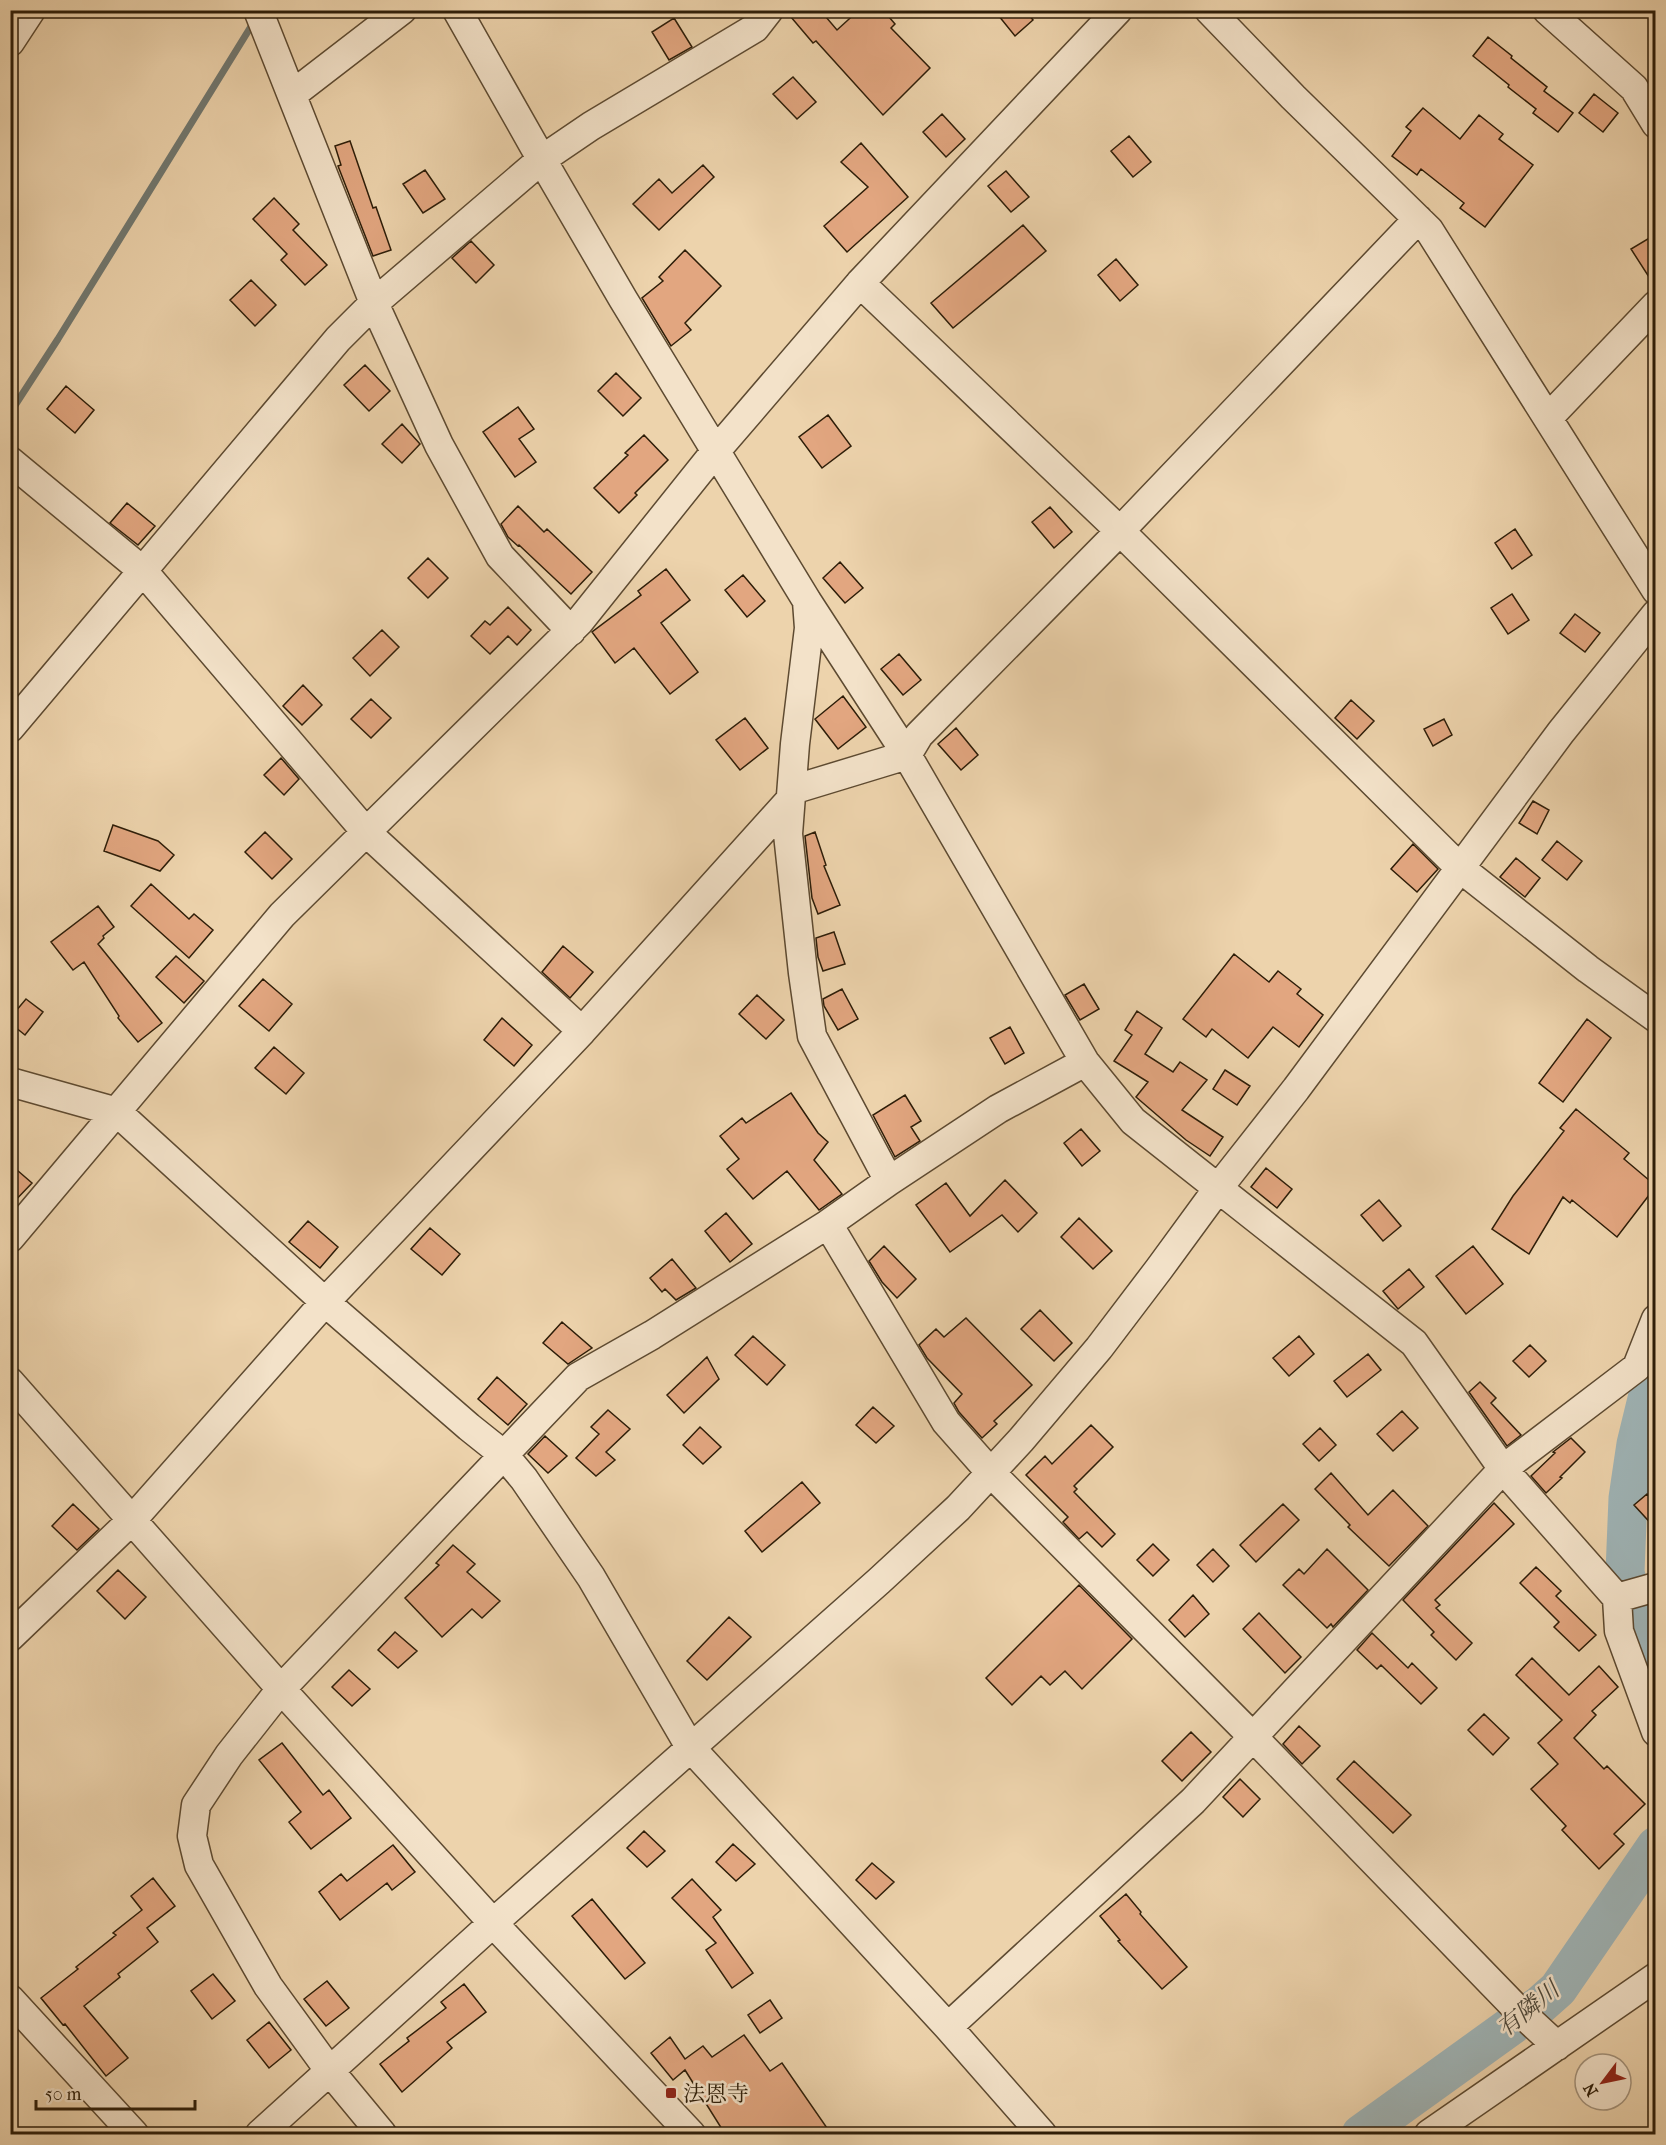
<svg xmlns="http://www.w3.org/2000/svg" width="1666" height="2145" font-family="'IM FELL French Canon','Noto Serif JP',serif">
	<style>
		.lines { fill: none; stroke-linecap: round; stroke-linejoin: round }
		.stream { stroke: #717870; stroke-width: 7 }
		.river { stroke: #9fb4b6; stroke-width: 39 }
		.building { fill: #e2a680; stroke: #2d1d08; stroke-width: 1.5 }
		.minor-casing { stroke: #5d4a31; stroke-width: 31 }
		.minor { stroke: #f3e2c9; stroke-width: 28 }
		.poi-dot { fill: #8f2418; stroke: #f3e2c9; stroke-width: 2 }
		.labels { text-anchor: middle; stroke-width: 5; stroke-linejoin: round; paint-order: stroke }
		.poi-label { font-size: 22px; fill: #2d1d08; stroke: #f3e2c9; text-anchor: start }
		.water-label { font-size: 24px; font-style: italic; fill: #4f4a3c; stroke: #f3e2c9 }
	</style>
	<rect width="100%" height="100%" fill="#edd3ac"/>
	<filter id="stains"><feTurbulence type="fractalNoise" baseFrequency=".00333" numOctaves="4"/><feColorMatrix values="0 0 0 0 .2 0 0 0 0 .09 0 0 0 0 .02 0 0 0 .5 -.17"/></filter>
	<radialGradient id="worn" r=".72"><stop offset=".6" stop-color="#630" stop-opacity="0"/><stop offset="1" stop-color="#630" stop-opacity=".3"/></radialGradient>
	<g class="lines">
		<path class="stream" d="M10 413 58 339 255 20"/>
		<path class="river" d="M1656 1362 1636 1444 1628 1498 1625 1572 1643 1654 1656 1678
			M1361 2134 1540 2005 1558 1989 1656 1846"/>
	</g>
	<path class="building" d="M785 10H820L837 30 859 10H883L895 24 891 28 930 68 883 115 816 41 813 43Z
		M994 10H1025L1033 20 1015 36Z
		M674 18 692 47 669 60 652 32Z
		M1488 37 1512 56 1511 58 1547 87 1544 91 1573 113 1558 132 1533 113 1536 109 1508 87 1509 85 1473 56Z
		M793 77 816 102 797 119 773 94Z
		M1594 94 1618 113 1603 132 1579 113Z
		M1423 108 1460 139 1479 115 1503 134 1499 139 1533 165 1485 227 1460 208 1464 203 1421 169 1417 175 1392 156 1411 131 1406 127Z
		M942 114 965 139 946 157 923 132Z
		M1129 136 1151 162 1133 177 1111 151Z
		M350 141 373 208 376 207 391 250 373 256 338 166 341 165 335 146Z
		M861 143 908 197 847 252 824 226 868 187 841 162Z
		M703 165 714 177 659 230 633 204 659 179 672 193Z
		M425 170 445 199 423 213 403 184Z
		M1006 171 1029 197 1011 212 988 186Z
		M274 198 299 224 293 230 327 265 305 285 281 260 287 254 253 219Z
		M1023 225 1046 251 953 328 931 303Z
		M1656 234V288L1631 249Z
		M471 241 494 265 476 283 452 258Z
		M685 250 721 286 685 323 691 330 671 346 642 298 663 281 659 277Z
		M1116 259 1138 285 1120 301 1098 275Z
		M251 280 276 305 255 326 230 300Z
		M365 365 390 391 369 411 344 385Z
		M616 373 641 398 623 416 598 391Z
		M66 386 94 410 75 433 47 409Z
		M518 407 534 429 519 439 536 462 515 477 483 432Z
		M828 415 851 446 822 468 799 437Z
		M402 424 420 444 402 463 382 444Z
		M644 435 668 460 635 493 637 495 619 513 594 488 628 455 625 453Z
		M127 503 155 526 138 545 110 523Z
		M518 506 544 532 547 529 592 572 571 594 519 545 518 546 508 537 501 524Z
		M1050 507 1072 532 1054 548 1032 522Z
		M1515 529 1532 555 1512 569 1495 543Z
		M428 558 448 578 428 598 408 578Z
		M840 562 863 588 845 603 823 578Z
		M666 569 690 600 661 623 698 672 670 694 634 648 615 663 592 632 641 595 638 591Z
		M743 575 765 601 747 617 725 590Z
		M1512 594 1529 620 1508 634 1491 608Z
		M508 607 531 630 517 645 508 636 490 654 471 636 485 621 490 625Z
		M1575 614 1600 633 1585 652 1560 633Z
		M382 630 399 647 370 676 353 658Z
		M899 654 921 680 903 695 881 669Z
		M303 685 322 705 302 725 283 706Z
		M843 696 866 727 838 749 815 719Z
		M371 699 391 718 371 738 351 719Z
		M1351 700 1374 721 1357 739 1335 718Z
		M745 718 768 748 740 770 716 740Z
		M1444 719 1452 735 1433 746 1424 729Z
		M956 728 978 755 961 770 938 744Z
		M281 758 299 779 284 795 264 775Z
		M1533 801 1549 810 1537 834 1519 823Z
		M113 825 158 841 174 855 160 871 104 851Z
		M265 832 292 859 272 879 245 852Z
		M815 832 826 865 824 866 840 905 818 914 812 898 805 836Z
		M1557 841 1582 861 1567 880 1542 860Z
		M1413 844 1438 869 1417 892 1391 869Z
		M1516 858 1540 878 1525 897 1500 877Z
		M151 884 189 919 194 914 213 930 189 958 131 906Z
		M98 906 114 927 103 936 104 938 98 944 162 1023 138 1042 118 1018 119 1016 84 962 73 970 51 942Z
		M834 932 845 964 823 971 818 957 816 938Z
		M563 946 593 972 570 998 542 972Z
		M1234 954 1269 982 1278 971 1301 989 1297 994 1323 1015 1299 1047 1273 1027 1248 1058 1212 1029 1206 1037 1183 1019Z
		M176 956 204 981 184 1003 156 977Z
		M263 979 292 1004 269 1031 239 1006Z
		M1084 984 1099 1009 1080 1020 1065 995Z
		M842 989 858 1019 838 1030 824 1006 823 999Z
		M757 995 784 1020 766 1039 739 1014Z
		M26 999 43 1012 25 1035 10 1023V1018Z
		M1137 1011 1162 1028 1145 1054 1173 1072 1180 1062 1207 1080 1182 1110 1223 1137 1210 1156 1186 1140 1136 1097 1148 1082 1114 1061 1132 1035 1125 1030Z
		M502 1018 532 1045 514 1066 484 1040Z
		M1587 1019 1611 1038 1563 1102 1539 1083Z
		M1010 1027 1024 1053 1005 1064 990 1038Z
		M274 1047 304 1073 286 1094 255 1068Z
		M1225 1070 1250 1086 1237 1105 1213 1089Z
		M791 1093 818 1133 828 1142 814 1160 842 1194 819 1210 787 1171 753 1199 727 1169 739 1159 720 1136 742 1118 746 1123Z
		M905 1095 921 1121 911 1127 920 1141 895 1157 873 1115Z
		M1576 1109 1629 1153 1624 1159 1656 1186 1617 1237 1572 1200 1570 1203 1563 1197 1529 1254 1492 1229 1513 1196 1564 1131 1560 1128Z
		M1081 1129 1100 1151 1082 1166 1064 1143Z
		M10 1164 32 1183 10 1206Z
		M1266 1168 1292 1189 1277 1208 1251 1187Z
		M1005 1180 1037 1213 1018 1232 1002 1215 950 1252 916 1205 946 1183 970 1216Z
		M1379 1200 1401 1226 1383 1241 1361 1215Z
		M726 1213 752 1244 730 1262 705 1231Z
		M1079 1218 1112 1251 1093 1269 1061 1237Z
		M308 1221 338 1247 320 1268 289 1242Z
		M430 1228 460 1254 442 1275 411 1249Z
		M884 1246 916 1279 897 1298 882 1282 869 1261Z
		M1473 1246 1503 1284 1466 1314 1436 1276Z
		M672 1259 696 1288 676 1300 665 1289 662 1292 650 1278Z
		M1409 1269 1424 1287 1398 1309 1383 1291Z
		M1040 1310 1072 1343 1054 1361 1021 1329Z
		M966 1318 1032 1385 994 1421 997 1424 982 1438 959 1412 954 1403 962 1394 927 1358 919 1345 936 1329 944 1337Z
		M562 1322 592 1348 568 1364 543 1343Z
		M753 1336 785 1365 767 1385 735 1355Z
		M1299 1336 1314 1354 1289 1376 1273 1358Z
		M1530 1345 1546 1361 1529 1377 1513 1361Z
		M1368 1354 1381 1370 1347 1397 1334 1381Z
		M707 1357 719 1379 684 1413 667 1395Z
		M497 1377 527 1404 508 1425 478 1399Z
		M1480 1382 1496 1398 1491 1403 1521 1435 1507 1446 1469 1392Z
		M873 1407 894 1426 876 1443 856 1425Z
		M608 1410 630 1429 606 1452 615 1460 596 1476 576 1458 599 1434 591 1427Z
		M1402 1411 1418 1428 1393 1451 1377 1434Z
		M1091 1425 1113 1447 1074 1486 1077 1489 1074 1492 1115 1534 1102 1547 1087 1532 1079 1539 1063 1522 1068 1517 1026 1475 1045 1456 1052 1464Z
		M700 1427 721 1447 703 1464 683 1445Z
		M1320 1428 1336 1445 1319 1461 1303 1444Z
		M545 1436 567 1456 548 1473 528 1454Z
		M1571 1438 1585 1452 1560 1477 1562 1478 1546 1493 1531 1476 1555 1453 1553 1452Z
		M1331 1473 1368 1515 1393 1490 1428 1526 1389 1566 1348 1527 1350 1525 1315 1489Z
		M802 1482 820 1503 762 1552 745 1531Z
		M1647 1494 1656 1504V1529L1634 1505Z
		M1494 1503 1514 1524 1435 1600 1440 1605 1436 1608 1472 1643 1456 1660 1431 1635 1434 1632 1403 1600Z
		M73 1504 99 1529 77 1550 52 1526Z
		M1283 1504 1299 1520 1256 1562 1240 1545Z
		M1153 1544 1169 1560 1153 1576 1137 1560Z
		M453 1545 475 1564 467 1572 500 1601 482 1618 472 1609 442 1637 405 1598 439 1565 436 1563Z
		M1213 1549 1229 1566 1213 1582 1197 1565Z
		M1327 1549 1368 1590 1333 1627 1331 1624 1327 1628 1283 1585 1299 1569 1304 1574Z
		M1536 1567 1561 1591 1556 1596 1596 1635 1579 1651 1554 1627 1559 1622 1520 1583Z
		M118 1570 146 1597 125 1619 97 1591Z
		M1079 1585 1132 1639 1082 1689 1065 1671 1050 1685 1041 1676 1012 1705 986 1678Z
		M1193 1595 1209 1614 1185 1637 1169 1620Z
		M1259 1613 1301 1657 1285 1673 1243 1629Z
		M729 1617 751 1637 707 1680 687 1661Z
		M395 1632 417 1651 398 1668 378 1650Z
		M1372 1633 1408 1668 1412 1663 1437 1688 1421 1704 1381 1665 1377 1669 1357 1650Z
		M1532 1658 1569 1695 1599 1666 1618 1687 1592 1711 1596 1715 1574 1738 1604 1769 1607 1766 1645 1804 1614 1834 1624 1844 1599 1869 1562 1830 1566 1826 1531 1789 1558 1764 1538 1743 1562 1720 1516 1675Z
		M349 1670 370 1689 352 1706 332 1687Z
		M1484 1714 1509 1738 1493 1755 1468 1730Z
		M1299 1726 1320 1746 1302 1764 1283 1744Z
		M1191 1732 1211 1752 1182 1781 1162 1761Z
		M282 1743 323 1795 329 1790 351 1818 311 1849 289 1822 301 1812 259 1760Z
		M1354 1761 1411 1815 1393 1833 1337 1779Z
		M1240 1779 1260 1799 1243 1817 1223 1797Z
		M644 1831 665 1851 647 1867 627 1848Z
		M733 1844 755 1864 736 1881 716 1862Z
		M393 1845 415 1872 392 1890 387 1883 340 1920 319 1892 341 1874 347 1881Z
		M872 1863 894 1882 876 1899 856 1880Z
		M153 1878 175 1906 147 1928 158 1942 118 1974 120 1977 84 2006 128 2058 106 2076 65 2024 63 2025 41 1998 78 1969 76 1967 116 1935 113 1933 142 1910 131 1896Z
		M692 1879 721 1910 713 1917 753 1973 732 1988 706 1950 716 1943 672 1898Z
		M1126 1894 1141 1912 1140 1914 1187 1967 1162 1989 1118 1941 1120 1940 1100 1916Z
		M592 1899 645 1963 625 1979 572 1916Z
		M213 1974 235 2001 212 2019 191 1991Z
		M327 1981 349 2008 326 2026 304 1999Z
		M464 1984 486 2012 447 2042 452 2048 402 2092 380 2064 409 2041 407 2038 446 2008 441 2002Z
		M770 2000 782 2018 760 2033 748 2015Z
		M269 2022 291 2050 269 2068 247 2040Z
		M744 2035 770 2071 782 2063 827 2128 817 2134H725L685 2070 673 2080 651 2053 670 2037 685 2059 703 2046 712 2057Z"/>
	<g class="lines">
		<g class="minor-casing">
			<path id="minor" d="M258 10 374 303 439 445 500 556 571 631
				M457 10 534 146 623 299 807 601 907 755 1085 1062 1133 1121 1414 1343 1503 1469 1617 1598 1656 1587
				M1209 10 1293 97 1429 230 1656 590
				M1547 10 1634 88 1656 124
				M10 42 31 10
				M293 94 402 10
				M860 283 1120 531 1460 868 1588 969 1656 1018
				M1548 418 1656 305
				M10 461 143 571 366 832 582 1031
				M807 601 809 628 795 744 788 834 803 973 812 1036 889 1181
				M10 728 338 339 374 303 541 160 591 126 755 28 769 10
				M792 790 907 755 919 735 1120 531 1418 219
				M10 1082 117 1112 325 1302 469 1427 504 1455 524 1479 591 1577 690 1747 948 2027 1042 2134
				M828 1224 946 1422 991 1473 1253 1737 1516 2008 1557 2046
				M10 1238 282 915 579 622 715 452 860 283 1118 10
				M10 1382 281 1689 493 1923 691 2134
				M1617 1598 1619 1631 1656 1732
				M10 1637 132 1520 325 1302 582 1031 790 800
				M10 1999 134 2134
				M948 2027 1193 1801 1503 1469 1637 1367 1656 1319
				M260 2134 493 1923 879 1581 958 1508 1021 1440 1099 1348 1159 1269 1219 1187 1296 1089 1561 732 1656 614
				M382 2134 329 2070 268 1986 199 1865 192 1836 196 1805 229 1755 281 1689 578 1377 652 1335 828 1224 889 1181 998 1109 1085 1062
				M1429 2134 1656 1977"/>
		</g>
		<use href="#minor" class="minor"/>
	</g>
	<rect class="poi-dot" x="665" y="2087" width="12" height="12" rx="3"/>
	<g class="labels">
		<g class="poi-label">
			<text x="683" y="2101">法恩寺</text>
		</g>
		<g class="water-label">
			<text transform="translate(1528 2009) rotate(-39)" y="8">有隣川</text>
		</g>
	</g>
	<rect width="1666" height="2145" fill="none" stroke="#edd3ac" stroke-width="36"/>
	<rect x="12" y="12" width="1642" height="2121" fill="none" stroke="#2d1d08" stroke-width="3"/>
	<rect x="18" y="18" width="1630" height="2109" fill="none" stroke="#2d1d08" stroke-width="1.5"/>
	<g transform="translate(1603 2082) rotate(238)"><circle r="28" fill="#f3e2c9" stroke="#a4937c" stroke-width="1.5"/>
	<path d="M0-4.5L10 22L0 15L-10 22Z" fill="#8f2418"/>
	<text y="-9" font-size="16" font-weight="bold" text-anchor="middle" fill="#2d1d08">N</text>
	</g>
	<path d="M36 2100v9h159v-9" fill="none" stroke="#2d1d08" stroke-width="3"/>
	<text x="45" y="2100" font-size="18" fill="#2d1d08" stroke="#f3e2c9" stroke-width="4.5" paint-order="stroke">50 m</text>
	<rect width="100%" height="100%" filter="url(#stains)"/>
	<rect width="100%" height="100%" fill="url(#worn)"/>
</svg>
